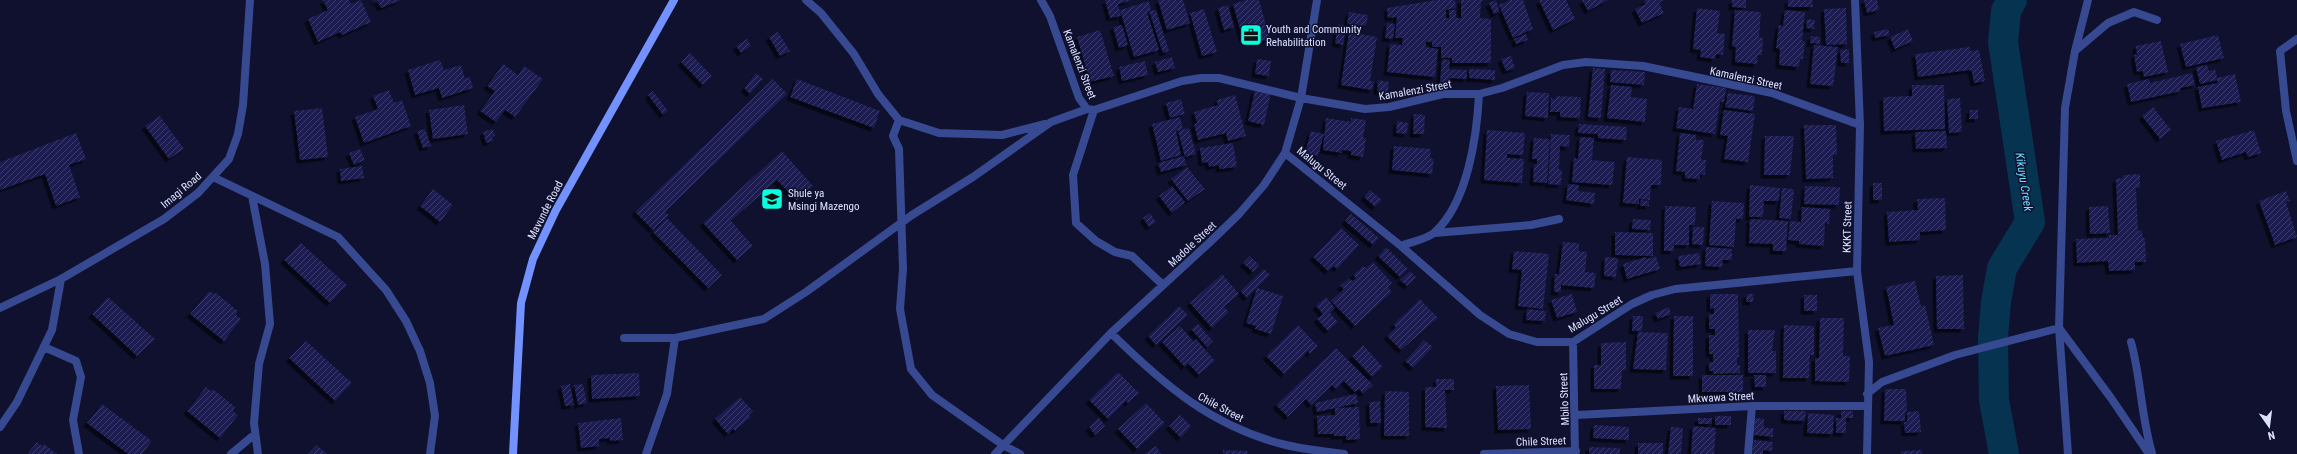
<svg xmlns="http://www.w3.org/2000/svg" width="2297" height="454" font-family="'Roboto Condensed',sans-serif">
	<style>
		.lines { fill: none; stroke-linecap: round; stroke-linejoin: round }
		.river { stroke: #063350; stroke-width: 30 }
		.building { fill: url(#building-hatch); filter: url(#shadow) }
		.street { stroke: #374991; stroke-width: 8 }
		.secondary { stroke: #7391ff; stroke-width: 8 }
		.labels { text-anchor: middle; stroke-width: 3; stroke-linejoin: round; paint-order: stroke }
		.poi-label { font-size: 11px; fill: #dce1ff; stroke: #0f112e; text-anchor: start }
		.street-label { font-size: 11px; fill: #dce1ff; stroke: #0f112e }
		.water-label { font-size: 12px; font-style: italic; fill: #6adeff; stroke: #0f112e }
	</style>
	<defs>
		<pattern id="building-hatch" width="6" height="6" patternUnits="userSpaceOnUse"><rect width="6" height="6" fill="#1a1c51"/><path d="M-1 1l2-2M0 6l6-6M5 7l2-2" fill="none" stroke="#3b3d6b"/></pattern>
		<filter id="shadow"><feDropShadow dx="-3.5" dy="3.5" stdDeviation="0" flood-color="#0009"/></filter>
	</defs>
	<rect width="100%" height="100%" fill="#0f112e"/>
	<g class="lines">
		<path class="river" d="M2004 454 1994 400 1993 338 1996 302 2002 268 2030 222 2003 42 2006 11 2012 0"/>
	</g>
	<path class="building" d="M323 0H349L351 4 361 0 371 22 342 35 340 32 318 42 308 19 328 10Z
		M373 0H401L381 8 377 0 374 2Z
		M1105 0H1132L1118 4 1121 16 1110 18Z
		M1158 0H1183L1190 23 1167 30Z
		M1246 0H1259L1270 39 1256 43 1254 37 1243 40 1233 4Z
		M1437 0H1455L1456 8 1446 10V18H1449V10H1456V18H1461V0H1483L1481 2 1480 18 1491 19V63H1452V58H1441V47H1432V42H1426V47L1438 49 1435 77 1387 72 1390 44 1402 45 1403 38H1395L1397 17 1388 18 1387 8Z
		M1496 0 1500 12 1494 14 1489 3Z
		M1510 0H1523L1533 29 1513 38 1499 5Z
		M1539 0H1566L1575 19 1553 30Z
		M1582 0H1608L1588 11Z
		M1644 0H1664L1659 3 1664 13 1642 23 1635 9 1646 4Z
		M1732 0H1746V8L1732 7Z
		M1788 0H1812L1813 7H1788Z
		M1864 0H1877L1879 10 1867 13Z
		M1149 1 1151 11 1156 10 1169 51 1163 53 1149 11 1147 12 1159 50 1134 57 1120 10Z
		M1228 5 1234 27 1224 30 1218 8Z
		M1697 8 1720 11 1717 33 1725 34 1723 55 1716 54 1715 59 1700 57 1701 50 1693 49Z
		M1846 8 1847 44 1826 45 1824 9Z
		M1204 9 1217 52 1202 56 1190 13Z
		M1735 10 1761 12 1759 37 1763 38 1762 55H1758L1757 64 1735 62 1736 47 1732 46Z
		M1785 10 1805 12 1802 41H1805L1803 59H1800L1799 67 1779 65 1780 49 1776 48 1779 25 1783 26Z
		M1349 12 1368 15 1366 26 1347 24Z
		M1807 19 1815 20 1814 29 1806 28Z
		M1387 23 1395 24 1393 39 1385 38Z
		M1338 24 1346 26 1343 45 1335 43Z
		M1122 25 1128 45 1119 48 1113 27Z
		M1888 29 1890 35 1875 38 1874 32Z
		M1908 29 1913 41 1895 49 1890 37Z
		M1100 30 1114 76 1090 82 1077 37Z
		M778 32 790 51 780 56 769 37Z
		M1349 32 1377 37 1370 81H1374L1372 90 1341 85Z
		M1526 34 1528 40 1516 44 1514 39Z
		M2218 35 2224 58 2186 67 2180 44Z
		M1811 36 1820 37V44L1810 43Z
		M747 39 751 46 741 53 736 46Z
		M2161 41 2168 72 2144 77 2143 71 2137 72 2134 55 2137 54 2136 46Z
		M1814 45 1838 47 1833 86 1810 84Z
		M1970 47V51L1979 50 1985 81 1974 83 1972 72 1970 70 1918 77 1915 54Z
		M1849 49V63H1841L1840 50Z
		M690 53 712 76 703 85 681 62Z
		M1511 56 1515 68 1506 71 1501 59Z
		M1172 57 1175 68 1158 72 1155 62Z
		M1257 59 1271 61 1269 76 1255 74Z
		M1442 59 1450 60 1449 69 1467 70V79L1450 78V82H1440Z
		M440 60 444 70 461 65 465 79 470 77 473 88 442 98 439 88 415 95 408 70Z
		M1145 61 1148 75 1122 81 1119 67Z
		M503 64 518 75 524 66 543 79 515 117 505 110 496 122 480 111 495 91 487 86Z
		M2207 65 2209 71 2215 69 2217 78 2235 74 2241 102 2202 108 2198 87 2218 83 2217 80 2200 84 2196 67Z
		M1593 68 1605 69 1601 118 1588 117Z
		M1469 69 1495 70V80L1469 78Z
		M1611 70 1645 72 1644 85 1610 82Z
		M756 73 763 79 750 94 744 88Z
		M2192 73 2195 85 2180 88 2181 91 2131 102 2127 84 2149 79 2150 83Z
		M773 79 787 94 665 212 669 215 653 230 635 212Z
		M797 79 880 111 874 128 790 97Z
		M1378 80 1389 82 1388 93 1377 91Z
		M1697 84 1726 88 1724 102H1720L1715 134 1676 128 1679 107 1693 109Z
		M1611 85 1632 87 1631 97 1647 99 1645 122 1607 118Z
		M1912 85H1944L1945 129 1884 131 1883 97 1912 96Z
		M389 90 394 103 402 100 411 126 364 143 355 117 378 109 373 96Z
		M1255 90 1271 93 1264 125 1248 121Z
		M653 91 668 111 663 115 648 95Z
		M1527 92 1549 93 1548 118 1525 116Z
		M1728 93 1755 96 1753 111 1725 107Z
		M1235 95 1246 136 1228 141 1226 133 1198 140 1194 124 1197 123 1194 112 1218 105 1217 100Z
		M1556 96 1581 97 1580 118 1560 117V112H1550L1551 98 1556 99Z
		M1960 98 1962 132 1949 133 1947 99Z
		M1181 99 1185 114 1170 118 1166 103Z
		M464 105 468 134 433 139 429 110Z
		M2153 107 2171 130 2160 139 2142 116Z
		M322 108 328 157 300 160 294 111Z
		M1724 110 1755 114 1748 162 1724 159 1728 136 1720 135Z
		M1970 110H1978V119H1969Z
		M1414 114 1425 115 1424 134H1413Z
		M160 116 184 149 169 159 145 126Z
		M1180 117 1183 129 1176 131 1181 155 1161 161 1152 124Z
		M1326 118 1351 122V118L1366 120 1363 138H1366L1363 157 1351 155V151L1342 150V153L1323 150Z
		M1397 121 1408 123 1407 134 1396 133Z
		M1579 124 1627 127 1626 140 1598 138V134L1578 133Z
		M1804 125H1836L1837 155H1833V178L1806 179Z
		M1189 128 1196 154 1185 157 1178 131Z
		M425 129 431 146 423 148 417 131Z
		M493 129 495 136 492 137 493 141 486 143 483 132Z
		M1487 130 1525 133 1523 155 1507 154V158L1524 159 1522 183 1484 180Z
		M2254 130 2261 153 2248 157 2246 152 2222 160 2216 141Z
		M1311 131 1324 134 1318 156 1305 153Z
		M1946 131 1947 148 1916 149 1915 132Z
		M76 133 86 159 69 165 80 197 56 206 45 174 0 190V162Z
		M1680 133 1696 135V140H1704L1701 160H1706L1705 175 1700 174V179L1685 178V172L1676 171Z
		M1551 134 1570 135 1569 147 1560 146 1559 169 1562 170 1561 185 1548 184Z
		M1765 136H1794L1790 175H1764Z
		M1580 137 1594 138 1592 160 1615 162 1612 185 1572 182 1574 158 1578 159Z
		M1534 138 1550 139 1547 183 1533 182 1534 164H1537V159H1532Z
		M1233 143 1237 167 1219 169V165L1209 167 1208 162 1202 163 1200 148Z
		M1394 146 1431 149 1430 158 1434 159 1432 174 1392 170Z
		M360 149 365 160 354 165 349 153Z
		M782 151 813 186 797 201 777 180 731 221 753 246 737 260 703 223Z
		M1184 156 1186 165 1161 172 1158 163Z
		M1627 157 1662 160 1661 185H1651L1650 200 1639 199V204L1623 203Z
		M362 166 364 178 341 181 340 169Z
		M1187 167 1205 189 1188 201 1171 179Z
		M2140 174V188H2136L2138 231 2142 230 2143 238H2145L2146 262H2135V270L2109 271 2108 261 2077 263 2076 239 2109 238 2108 235H2118L2116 179 2123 178V175Z
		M1873 183H1882V200H1873Z
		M1568 184 1579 185 1578 191 1595 193 1594 204 1566 200Z
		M1750 185 1780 188 1779 201H1764L1763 217H1749Z
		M1172 186 1185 202 1172 213 1159 196Z
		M1805 186 1840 187 1839 205 1804 204Z
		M1782 188 1794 189 1791 219 1779 218Z
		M433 189 453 205 440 222 420 206Z
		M1370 190 1382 200 1375 207 1364 197Z
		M2286 191 2290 201 2286 202 2297 237 2275 245 2259 201Z
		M1945 198 1946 230 1920 232V240L1889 242 1887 212 1918 210 1917 199Z
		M1641 200 1649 201V206H1640Z
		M1712 201 1744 203 1743 219H1736L1734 247 1709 245Z
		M1665 206 1696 207 1695 225H1689V245H1674V251H1664Z
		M2108 206 2110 233 2090 234 2089 207Z
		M1802 207 1830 209 1829 224 1825 223 1824 246 1799 244V241L1788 240 1790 221 1801 222Z
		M1150 213 1156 222 1149 227 1143 218Z
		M1351 214 1379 238 1373 245 1345 221Z
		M667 218 722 275 708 288 653 232Z
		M1633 219 1651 220 1650 230 1632 229Z
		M1750 219 1788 221 1786 251H1773V244L1749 243Z
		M1693 227H1704L1703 245 1692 244Z
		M1341 228 1359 245 1337 269 1334 266 1328 271 1313 257Z
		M1615 232 1653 233V256L1615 255Z
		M1563 242 1579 243V251L1587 252 1585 272 1596 273 1594 288 1561 285V292H1554L1555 274H1559Z
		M301 243 347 285 330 303 284 260Z
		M1386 247 1408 269 1400 277 1378 256Z
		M1706 247 1732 249V260H1723L1722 267 1705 266Z
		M1514 251 1549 254 1543 309 1518 306 1522 270 1512 269Z
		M1699 253 1701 264 1680 267 1678 256Z
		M1250 256 1259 265 1253 272 1243 263Z
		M1656 256 1660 269 1627 279 1623 264 1646 257 1647 259Z
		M1605 257 1618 258 1616 277 1604 276Z
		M1373 262 1392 283 1388 287 1392 292 1355 326 1331 301 1344 289 1340 286 1349 278 1352 281 1356 278 1353 275 1363 266 1366 268Z
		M1264 269 1270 275 1247 298 1240 291Z
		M1410 271 1416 277 1407 286 1400 280Z
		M1222 274 1239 294 1224 307 1229 312 1212 328 1190 303Z
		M1963 275 1964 329H1937L1936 276Z
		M1915 281 1921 306 1925 305 1934 345 1885 356 1878 328 1894 325 1886 287Z
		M1257 288 1283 296 1271 334 1255 329 1256 326 1246 323Z
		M209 291 214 294 216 293 238 311 236 315 241 319 224 341 190 314Z
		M1572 294 1577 312 1557 318 1551 300Z
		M1710 294H1738L1739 357H1737V365H1740V373L1713 374V371H1709V362H1713V354H1709V335H1715V329H1709V314H1714V308L1710 309Z
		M1747 294H1754L1753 302H1746Z
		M1804 295H1817V311H1804Z
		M108 297 155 339 137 356 92 314Z
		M1326 297 1335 308 1330 313 1338 322 1328 331 1317 319 1323 314 1316 306Z
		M1420 299 1438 318 1401 350 1387 336 1396 327 1393 325Z
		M1179 306 1188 315 1156 345 1148 336Z
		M1669 307 1671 314 1658 319 1655 313Z
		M1527 309 1546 311 1545 321 1526 320Z
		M1633 316H1643L1642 331H1632Z
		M1674 316H1693V376H1673Z
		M1820 318H1844L1843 356H1850L1849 382 1815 381V358H1819Z
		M1198 324 1213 341 1207 347 1191 329Z
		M1298 325 1318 346 1310 354 1308 351 1284 374 1266 356Z
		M1784 325 1814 326V355H1810L1809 378H1783Z
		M1180 326 1194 342 1196 339 1215 361 1199 375 1188 363 1185 367 1162 342Z
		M1748 330H1775L1772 351H1776V373H1748Z
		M1638 332 1668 333 1666 370 1633 369Z
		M1424 340 1433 347 1413 368 1405 361Z
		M306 341 352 383 335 401 289 358Z
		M1626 342V370H1622L1621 389H1594V365H1601V343Z
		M1363 345 1383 367 1372 377 1352 356Z
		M1336 348 1373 385 1363 394 1359 389 1355 392 1344 381 1336 389 1332 385 1311 405 1306 399 1288 417 1276 405Z
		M1118 372 1139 393 1128 403 1126 401 1108 419 1089 400Z
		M639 373 640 396 592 399 591 375Z
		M1702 375H1743V392H1702Z
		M1754 375H1766V387H1755Z
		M1436 379H1454V390H1445L1447 428 1425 427V387H1436Z
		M570 384 574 405 565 406 561 386Z
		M583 384 587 403 578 405 574 385Z
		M1529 385 1531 429 1498 430 1496 386Z
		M206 387 211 391 213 389 235 407 233 411 238 415 220 438 187 411Z
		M1885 389H1906L1907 411H1905V421H1884Z
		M1385 391 1409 392V436H1384Z
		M1356 394 1358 403 1317 412 1315 403Z
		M740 397 753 411 749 415 751 417 735 431 733 429 728 434 715 419Z
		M1380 401 1381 423H1370L1369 402Z
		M1146 403 1165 423 1137 449 1118 429Z
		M102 404 152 441 142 454H128L87 423Z
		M1359 407 1360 439 1346 440V436H1334V434H1318L1317 416 1335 415V408Z
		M1784 411H1806L1805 421 1784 420Z
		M1841 411H1853V418H1846V433H1836V418H1841Z
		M1919 411 1921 432 1905 433 1904 422H1907V412Z
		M1808 413 1834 415 1833 434 1807 433Z
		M1180 415 1191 426 1181 438 1169 426Z
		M1715 416H1731V425H1715Z
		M621 418 623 440 610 441V438L599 439V446L581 448 578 423Z
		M1099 418 1105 426 1095 435 1089 427Z
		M1698 418H1712V424H1698Z
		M1755 418 1764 419V428H1773V437L1754 435Z
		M1594 425 1629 427V440L1593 438Z
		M1693 426 1716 428 1714 454H1691Z
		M1671 427 1683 428 1681 454H1668Z
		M1754 440 1773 442 1772 451 1763 450V454H1752Z
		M37 442 42 446 44 444 57 454H27Z
		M1638 443H1663V454H1638Z
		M317 445 327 454H308Z
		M1156 446 1161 454H1144Z
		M1589 447 1620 448V454H1589Z
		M1223 450 1248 451V454H1223Z
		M1922 450V454H1901V451Z"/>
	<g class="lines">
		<path class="street" d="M806 0 821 13 854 54 878 94 899 120 939 133 1002 135 1045 124
			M1041 0 1050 16 1079 98 1087 109 1094 110 1182 81 1201 78H1219L1301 98 1365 109 1389 107 1443 94H1479L1502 88 1563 65 1586 62 1643 66 1772 93 1860 125
			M1855 0 1860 125 1857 271 1869 362 1867 454
			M2297 39 2280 51 2286 111 2297 161
			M2075 51 2108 23 2134 12 2157 20
			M1094 110 1073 175 1076 223 1096 241 1115 252 1132 256 1163 285
			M899 120 893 136 899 149 903 269 900 309 911 369 932 395 1003 445 1020 454
			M1285 153 1401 246 1480 315 1509 334 1537 342H1573L1632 304 1652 295 1675 289 1857 271
			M213 177 338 237 386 290 406 321 420 351 430 383 435 416 430 454
			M252 196 265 264 270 324 259 364 254 423 258 454
			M1435 233 1531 225 1559 219
			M1401 246C1411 242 1428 239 1435 232 1468 202 1477 135 1479 94
			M0 308 61 279 164 219 198 193 229 159 238 134 243 105 250 0
			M1111 333C1164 385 1212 427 1286 445 1305 450 1325 451 1344 454
			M624 338H675L764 319 806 292 912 215 973 177 1051 122 1087 109
			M1573 342 1575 454
			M2131 342C2141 378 2141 417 2152 453
			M44 347 76 361 81 377 73 420 79 454
			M1867 394 1882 382 1955 355 2059 328 2111 398 2149 454
			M1576 415 1752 406H1867
			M0 427 17 402 52 330 61 279
			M231 454 255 434
			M646 454 667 394 675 338
			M995 454 1111 333 1209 243 1239 214 1264 185 1285 153 1301 98 1317 0
			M1484 454 1576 451
			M1748 454 1752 406
			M2068 454 2059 328 2065 108 2075 51 2088 0"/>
		<path class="secondary" d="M513 454 521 303 533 259 556 210 674 0"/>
	</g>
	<defs>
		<g id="office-square" transform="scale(1.15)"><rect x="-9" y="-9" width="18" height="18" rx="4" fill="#08ffdd" stroke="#0f112e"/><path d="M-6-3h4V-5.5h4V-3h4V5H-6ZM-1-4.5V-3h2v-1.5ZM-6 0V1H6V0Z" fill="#111"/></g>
		<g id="school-square" transform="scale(1.15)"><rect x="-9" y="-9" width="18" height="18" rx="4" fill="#08ffdd" stroke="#0f112e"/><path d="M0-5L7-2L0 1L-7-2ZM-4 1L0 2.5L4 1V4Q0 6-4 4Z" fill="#111"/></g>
	</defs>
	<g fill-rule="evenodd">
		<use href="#office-square" x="1251" y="35"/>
		<use href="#school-square" x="772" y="199"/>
	</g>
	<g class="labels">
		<g class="poi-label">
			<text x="1266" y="33">Youth and Community<tspan x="1266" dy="13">Rehabilitation</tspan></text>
			<text x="788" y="197">Shule ya<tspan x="788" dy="13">Msingi Mazengo</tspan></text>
		</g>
		<g class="street-label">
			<text transform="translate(1080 64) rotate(69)" y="4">Kamalenzi Street</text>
			<text transform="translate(1746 78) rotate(12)" y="4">Kamalenzi Street</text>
			<text transform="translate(1415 90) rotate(-10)" y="4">Kamalenzi Street</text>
			<text transform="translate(1322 168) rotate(39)" y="4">Malugu Street</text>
			<text transform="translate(181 190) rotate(-40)" y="4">Imagi Road</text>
			<text transform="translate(545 210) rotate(-63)" y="4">Mavunde Road</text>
			<text transform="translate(1847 227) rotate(-89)" y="4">KKKT Street</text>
			<text transform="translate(1192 244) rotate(-43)" y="4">Madole Street</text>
			<text transform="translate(1595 314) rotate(-31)" y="4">Malugu Street</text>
			<text transform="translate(1721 397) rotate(-3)" y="4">Mkwawa Street</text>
			<text transform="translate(1564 399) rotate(-92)" y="4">Mbilo Street</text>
			<text transform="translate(1221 407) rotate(28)" y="4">Chile Street</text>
			<text transform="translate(1541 441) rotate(-2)" y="4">Chile Street</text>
		</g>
		<g class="water-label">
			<text transform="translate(2024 182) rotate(81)" y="4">Kikuyu Creek</text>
		</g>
	</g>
	<g transform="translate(2269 426) rotate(166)" stroke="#0f112e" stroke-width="3" paint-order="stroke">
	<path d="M0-3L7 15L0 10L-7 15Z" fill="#dce1ff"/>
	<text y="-6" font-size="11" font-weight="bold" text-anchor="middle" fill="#dce1ff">N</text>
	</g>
</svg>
